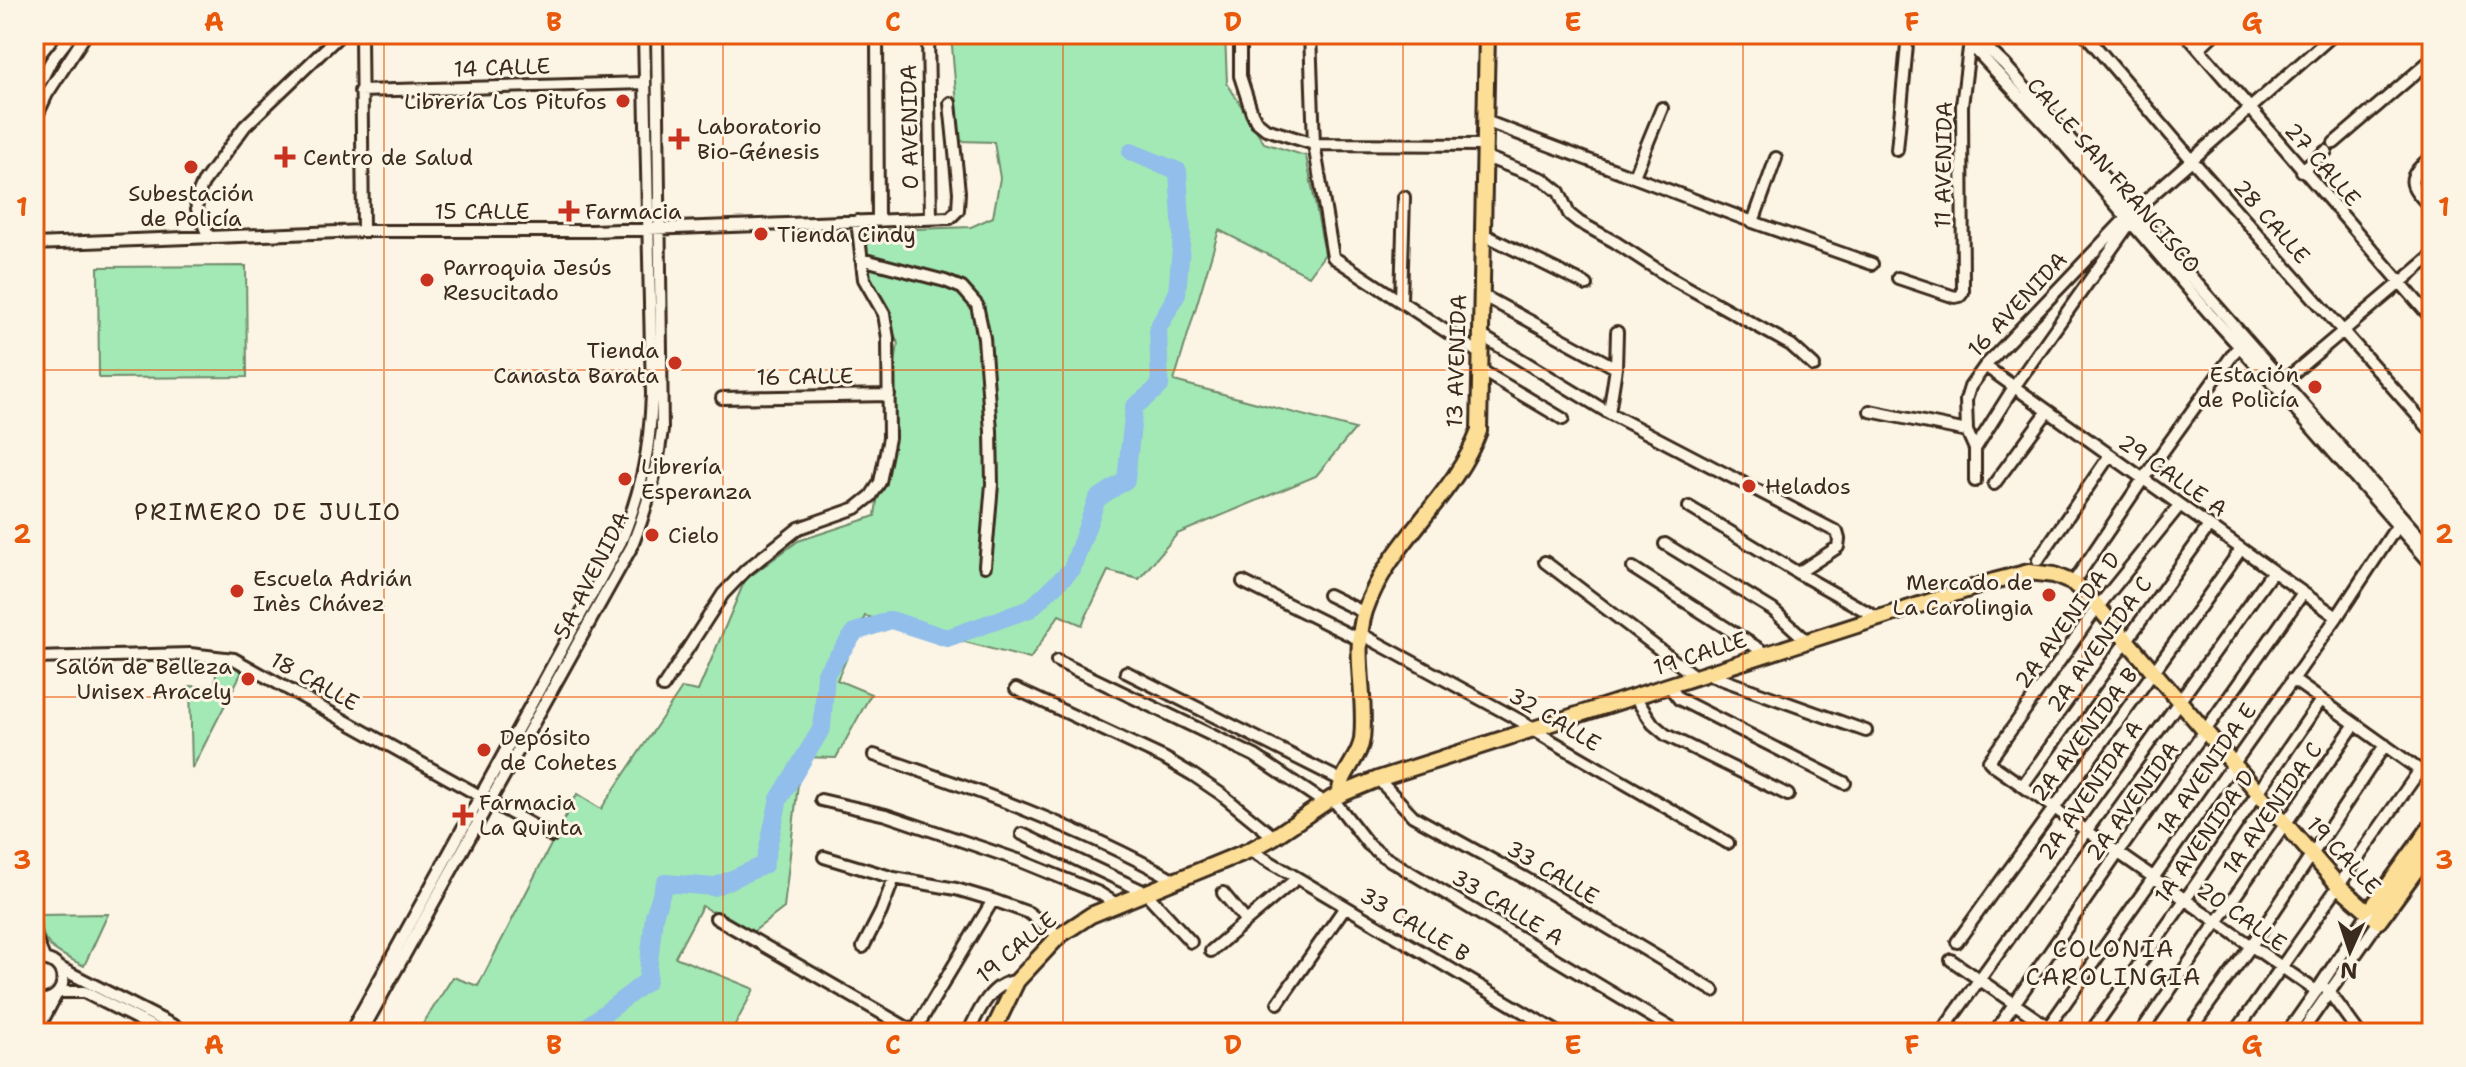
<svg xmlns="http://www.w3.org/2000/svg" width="2466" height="1067" font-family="'Shantell Sans',sans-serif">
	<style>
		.green { fill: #a3e9b5; stroke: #6f8a6a; stroke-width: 2 }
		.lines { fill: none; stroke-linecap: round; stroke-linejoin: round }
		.river { stroke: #91beea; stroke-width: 18 }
		.minor-casing { stroke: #3b2a1e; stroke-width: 16 }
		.major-casing { stroke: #3b2a1e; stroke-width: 20 }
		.minor { stroke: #fcf5e5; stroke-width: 10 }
		.major { stroke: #fcde96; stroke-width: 14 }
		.grid { fill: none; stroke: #e8590c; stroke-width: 2; stroke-opacity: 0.55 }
		.poi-dot { fill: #c8321e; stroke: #fcf5e5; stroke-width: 3 }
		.labels { text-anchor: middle; stroke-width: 6; stroke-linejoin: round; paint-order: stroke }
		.street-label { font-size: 22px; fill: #3b2a1e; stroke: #fcf5e5 }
		.poi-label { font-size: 22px; fill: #3b2a1e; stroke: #fcf5e5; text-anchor: start }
		.neighbourhood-label { font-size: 24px; letter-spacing: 2px; fill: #3b2a1e; stroke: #fcf5e5 }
		.neatline { fill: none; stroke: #e8590c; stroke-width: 3 }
		.grid-label { font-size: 26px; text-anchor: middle; font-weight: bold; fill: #e8590c }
	</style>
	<rect width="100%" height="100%" fill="#fcf5e5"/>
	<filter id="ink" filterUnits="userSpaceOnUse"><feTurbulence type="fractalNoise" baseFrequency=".0125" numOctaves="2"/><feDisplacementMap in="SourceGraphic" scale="16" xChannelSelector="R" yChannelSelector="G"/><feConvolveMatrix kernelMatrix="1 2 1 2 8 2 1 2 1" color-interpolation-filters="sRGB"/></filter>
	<g filter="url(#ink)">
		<path class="green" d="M951 34H1225L1227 83 1264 143 1306 156 1325 254 1309 276 1219 230 1174 381 1355 429 1316 476 1177 534 1139 579 1108 571 1082 625 1059 615 1030 659 865 616 837 680 871 694 836 758 801 757 784 908 749 935 702 906 675 957 754 989 735 1025 742 1033H417L453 977 478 986 577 794 601 809 682 688 698 691 745 580 798 541 875 516 898 343 868 275 862 231 971 227 993 217 1000 178 994 142 960 141Z
			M246 266 247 377 99 378 98 267Z
			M217 658 245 666 192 769 190 686 215 687Z
			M108 914 84 966C57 952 41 948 39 915Z"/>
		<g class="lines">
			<path class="river" d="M579 1033 647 981 654 916 665 883 714 887 764 865 779 799 822 728 826 673 855 632 891 620 947 638 1030 609 1072 569 1097 499 1126 480 1134 407 1160 386 1158 328 1177 294 1182 235 1178 171 1131 152"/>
			<g class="minor-casing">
				<path id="minor" d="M361 34 363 231
					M877 34 878 220
					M928 34 931 219
					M1240 34V76L1252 113 1256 121 1266 129 1314 144 1484 145
					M1310 34 1314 144 1333 257 1479 353
					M1951 34 1981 42 2005 65 2432 551
					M2085 34 2192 160 2432 432
					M2186 34 2432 319
					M1970 40 1974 48 2060 140 2209 313 2269 379 2432 565
					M2199 48 2214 34
					M360 91 645 83
					M34 94 51 61 72 34
					M1485 121 1753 222 1872 264
					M34 122 47 94 86 34
					M2334 143 2432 59
					M1897 150 1908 34
					M1483 156 1543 179 1559 192 1569 214 1579 222 1615 242 1669 277 1791 345 1814 366
					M2432 156C2404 180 2408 183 2432 209
					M2302 171 2326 151
					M1634 176 1662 108
					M1753 222 1776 158
					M1481 233 1587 285
					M209 238 197 209 196 199 203 183 245 126 341 34
					M34 244 363 231H592L950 218 958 210 959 192 950 103
					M861 259 945 281 962 288 977 305 984 338 991 431 992 484 985 566
					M1898 278 1955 297 1960 296 1963 292 1962 106 1970 40
					M1480 294 1616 368
					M1401 300 1404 197
					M1479 334 1609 413 1837 532 1839 539 1838 547 1798 573
					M1985 366 2337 617
					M1479 369 1563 419
					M2284 381 2432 256
					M722 398 889 395
					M1870 411 1967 431
					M1609 413 1616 368 1617 332
					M1975 449 2014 387 2130 223
					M1975 481V449L1967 431 1966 400 1970 387 1985 366 2126 218 2334 34
					M1994 484 2048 411
					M2180 505 2097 608 1989 761 1994 766 2316 991
					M1689 507 1798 573 1878 618
					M1665 544 1773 610 1806 640
					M2038 560 2110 455
					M1545 562 1697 678
					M1633 568 1767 654
					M1243 582 1360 640
					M2073 583 2143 479 2241 343
					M1328 595 1365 613
					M1361 634 1521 721 1545 737 1728 843
					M34 658 190 654 234 659 552 836
					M1057 661 1255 756 1325 803
					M1126 672 1343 781
					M1707 674 1866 731
					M2292 679 2432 779
					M1669 686 1679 699 1845 783
					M663 687 723 594 746 570 799 528 856 508 871 496 880 482 889 438 888 338 884 314 864 279 857 221
					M1016 689 1164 758 1193 775 1221 794 1274 837
					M1635 697 1653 724 1666 735 1788 795
					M874 755C977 790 1078 826 1173 879
					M1378 779 1413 816 1525 878 1714 991
					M2023 785 2209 526
					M1332 798 1368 844 1383 856 1679 1033
					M821 800 886 815 1018 860 1099 893 1118 905
					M1022 834 1145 892 1191 942
					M1250 850 1559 1033
					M824 857 894 878 956 889 993 900 1029 913 1059 936
					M1223 893 1246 921
					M716 918 916 1033
					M34 934 44 958
					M1957 942C2051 810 2149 682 2241 549
					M863 947 881 912 894 878
					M1211 951 1297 878
					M34 960C72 953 72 1006 34 1000
					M1951 960 2057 1033
					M58 967 188 1033
					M2327 989 2359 1033
					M59 992H84L165 1033
					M1278 1003 1345 907
					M914 1032 993 900
					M36 1033 55 997
					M350 1033 621 541C642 489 650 450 652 394L644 34
					M361 1033 632 546C648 506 657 472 662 430L657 34
					M968 1033C978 1012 991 982 1017 981
					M1941 1033 2273 571
					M1994 1033 2118 853 2303 593
					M2044 1033 2337 617 2397 526
					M2090 1033 2185 900 2321 700
					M2140 1033 2355 724
					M2188 1033 2251 946 2385 745
					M2235 1033 2420 770
					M2287 1033 2322 983 2368 913
					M2301 1033 2379 921"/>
			</g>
			<g class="major-casing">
				<path id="major" d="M1340 795C1338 776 1360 758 1362 739 1367 697 1352 652 1365 611 1388 543 1454 498 1479 431L1487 34
					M2368 913 2432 825
					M992 1033 1017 981 1059 936 1091 915 1250 850 1274 837 1332 798 1378 779 1994 581 2029 572 2054 575 2073 583 2090 598 2339 886 2379 921 2432 848"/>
			</g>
			<use href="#minor" class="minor"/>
			<use href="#major" class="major"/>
		</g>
	</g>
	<path class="grid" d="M384 34V1033M723 34V1033M1063 34V1033M1403 34V1033M1743 34V1033M2082 34V1033M34 370H2432M34 697H2432"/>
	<g class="poi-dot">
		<circle cx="623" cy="101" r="8"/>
		<path d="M675 127h8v8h8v8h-8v8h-8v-8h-8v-8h8z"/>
		<path d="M281 145h8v8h8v8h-8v8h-8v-8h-8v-8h8z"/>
		<circle cx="191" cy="167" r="8"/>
		<path d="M565 199h8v8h8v8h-8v8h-8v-8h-8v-8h8z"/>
		<circle cx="761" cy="234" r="8"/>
		<circle cx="427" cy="280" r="8"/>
		<circle cx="675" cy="363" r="8"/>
		<circle cx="2315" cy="387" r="8"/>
		<circle cx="625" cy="479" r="8"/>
		<circle cx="1749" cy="486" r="8"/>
		<circle cx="652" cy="535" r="8"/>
		<circle cx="237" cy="591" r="8"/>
		<circle cx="2049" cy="595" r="8"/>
		<circle cx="248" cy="679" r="8"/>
		<circle cx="484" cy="750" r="8"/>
		<path d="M459 803h8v8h8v8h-8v8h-8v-8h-8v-8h8z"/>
	</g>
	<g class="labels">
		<g class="street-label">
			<text transform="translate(502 67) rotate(-2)" y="8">14 CALLE</text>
			<text transform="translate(909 127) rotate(-91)" y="8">0 AVENIDA</text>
			<text transform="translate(2323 164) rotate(49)" y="8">27 CALLE</text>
			<text transform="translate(1943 165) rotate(-89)" y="8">11 AVENIDA</text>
			<text transform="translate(2114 175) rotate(49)" y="8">CALLE SAN FRANCISCO</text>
			<text x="482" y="219">15 CALLE</text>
			<text transform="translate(2272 221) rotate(49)" y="8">28 CALLE</text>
			<text transform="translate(2017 304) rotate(-47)" y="8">16 AVENIDA</text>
			<text transform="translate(1456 361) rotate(-88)" y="8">13 AVENIDA</text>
			<text transform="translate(805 376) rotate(-1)" y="8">16 CALLE</text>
			<text transform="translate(2173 475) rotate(35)" y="8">29 CALLE A</text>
			<text transform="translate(591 575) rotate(-63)" y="8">5A AVENIDA</text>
			<text transform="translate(2067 620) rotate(-54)" y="8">2A AVENIDA D</text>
			<text transform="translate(2099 644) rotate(-54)" y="8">2A AVENIDA C</text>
			<text transform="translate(1700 653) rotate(-18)" y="8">19 CALLE</text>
			<text transform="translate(315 681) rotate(29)" y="8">18 CALLE</text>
			<text transform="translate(1555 719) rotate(31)" y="8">32 CALLE</text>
			<text transform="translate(2084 734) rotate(-53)" y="8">2A AVENIDA B</text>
			<text transform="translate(2206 769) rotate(-55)" y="8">1A AVENIDA E</text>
			<text transform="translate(2090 790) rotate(-55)" y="8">2A AVENIDA A</text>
			<text transform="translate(2132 801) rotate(-54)" y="8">2A AVENIDA</text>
			<text transform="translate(2272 808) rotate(-55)" y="8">1A AVENIDA C</text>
			<text transform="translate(2204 836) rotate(-55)" y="8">1A AVENIDA D</text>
			<text transform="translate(2344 855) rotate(47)" y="8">19 CALLE</text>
			<text transform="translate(1553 872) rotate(31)" y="8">33 CALLE</text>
			<text transform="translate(1508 907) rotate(31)" y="8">33 CALLE A</text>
			<text transform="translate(2242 916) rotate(35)" y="8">20 CALLE</text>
			<text transform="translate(1415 924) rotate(31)" y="8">33 CALLE B</text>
			<text transform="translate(1016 947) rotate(-40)" y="8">19 CALLE</text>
		</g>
		<g class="poi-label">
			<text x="607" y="109" text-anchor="end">Librería Los Pitufos</text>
			<text x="697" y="134">Laboratorio<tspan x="697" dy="25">Bio-Génesis</tspan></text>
			<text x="303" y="165">Centro de Salud</text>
			<text x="191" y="201" text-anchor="middle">Subestación<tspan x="191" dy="25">de Policía</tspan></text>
			<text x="585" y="219">Farmacia</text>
			<text x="777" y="242">Tienda Cindy</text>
			<text x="443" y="275">Parroquia Jesús<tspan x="443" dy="25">Resucitado</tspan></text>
			<text x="659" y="358" text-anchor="end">Tienda<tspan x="659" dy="25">Canasta Barata</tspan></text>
			<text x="2299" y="382" text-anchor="end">Estación<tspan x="2299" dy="25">de Policía</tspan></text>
			<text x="641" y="474">Librería<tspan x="641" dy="25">Esperanza</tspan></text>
			<text x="1765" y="494">Helados</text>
			<text x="668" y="543">Cielo</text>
			<text x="253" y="586">Escuela Adrián<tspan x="253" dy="25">Inès Chávez</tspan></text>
			<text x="2033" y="590" text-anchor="end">Mercado de<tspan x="2033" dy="25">La Carolingia</tspan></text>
			<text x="232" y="674" text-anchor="end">Salón de Belleza<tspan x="232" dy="25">Unisex Aracely</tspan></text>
			<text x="500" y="745">Depósito<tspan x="500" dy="25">de Cohetes</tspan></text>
			<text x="479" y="810">Farmacia<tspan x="479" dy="25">La Quinta</tspan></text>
		</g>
		<g class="neighbourhood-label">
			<text x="268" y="520">PRIMERO DE JULIO</text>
			<text x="2114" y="957">COLONIA<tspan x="2114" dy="28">CAROLINGIA</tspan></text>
		</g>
	</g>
	<rect width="2466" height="1067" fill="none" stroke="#fcf5e5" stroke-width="88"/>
	<g transform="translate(2350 951) rotate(183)" stroke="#fcf5e5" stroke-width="6" paint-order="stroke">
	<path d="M0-6L14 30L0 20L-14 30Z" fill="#3b2a1e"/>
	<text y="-12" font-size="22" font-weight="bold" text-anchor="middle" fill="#3b2a1e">N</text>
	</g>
	<rect x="44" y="44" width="2378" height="979" class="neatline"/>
	<g class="grid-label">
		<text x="214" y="31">A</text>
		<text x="554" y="31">B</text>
		<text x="893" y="31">C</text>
		<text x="1233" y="31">D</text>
		<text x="1573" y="31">E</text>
		<text x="1912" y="31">F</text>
		<text x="2252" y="31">G</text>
		<text x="22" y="216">1</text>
		<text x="2444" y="216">1</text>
		<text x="22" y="543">2</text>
		<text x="2444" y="543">2</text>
		<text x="22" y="869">3</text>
		<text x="2444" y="869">3</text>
		<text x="214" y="1054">A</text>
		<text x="554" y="1054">B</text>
		<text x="893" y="1054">C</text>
		<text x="1233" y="1054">D</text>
		<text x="1573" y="1054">E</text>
		<text x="1912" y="1054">F</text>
		<text x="2252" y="1054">G</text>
	</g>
</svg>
